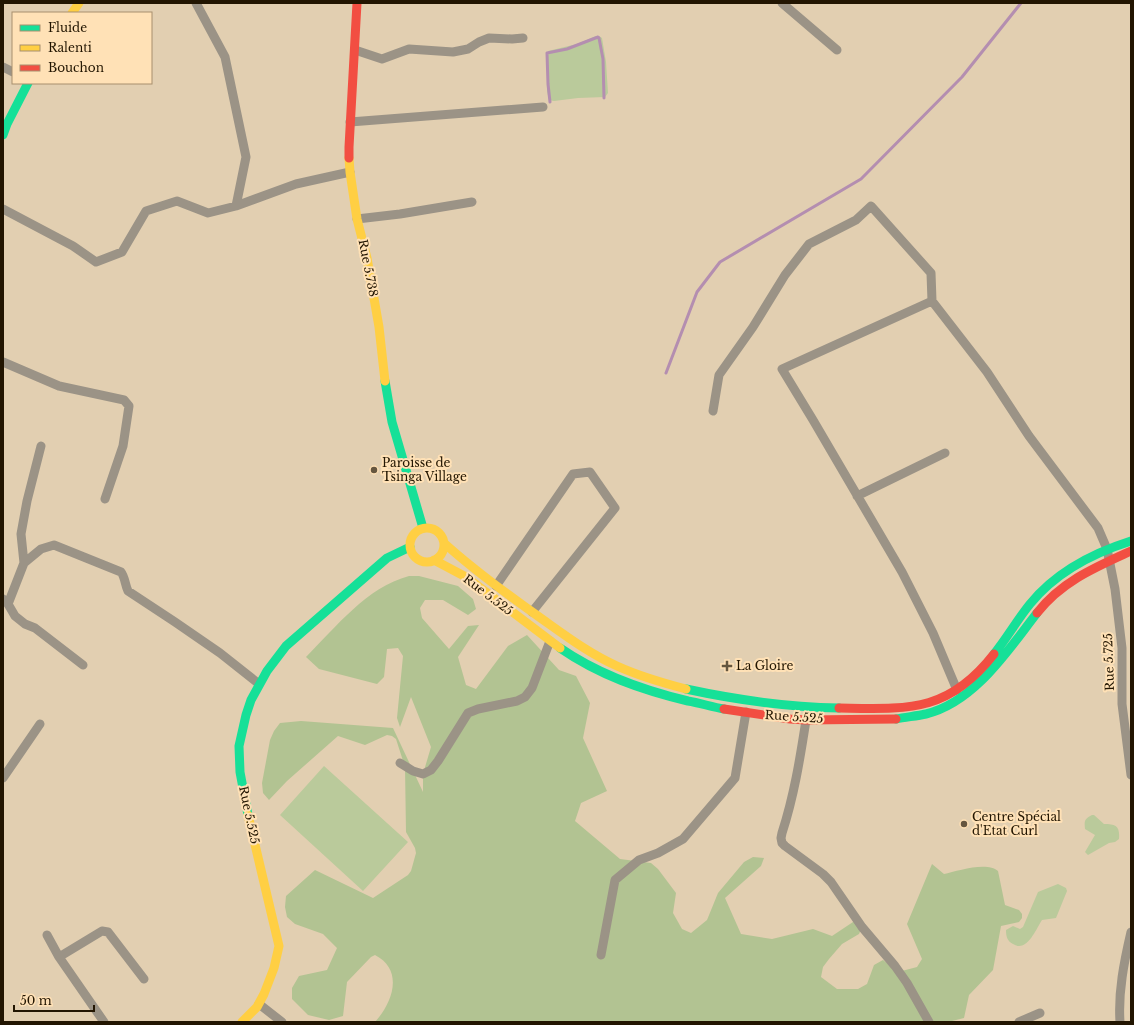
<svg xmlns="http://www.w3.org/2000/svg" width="1134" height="1025" font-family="'Libre Baskerville',serif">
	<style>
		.green { fill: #baca9b }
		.forest { fill: #b2c392 }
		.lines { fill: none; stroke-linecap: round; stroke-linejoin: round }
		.stream { stroke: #b48eb0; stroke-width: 3 }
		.street { stroke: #9b9386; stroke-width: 9 }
		.fast { stroke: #16e098; stroke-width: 9 }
		.slow { stroke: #ffcf43; stroke-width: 9 }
		.jam { stroke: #f24e42; stroke-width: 9 }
		.poi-dot { fill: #65563f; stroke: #ffe1b6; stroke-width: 1.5 }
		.labels { text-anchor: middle; stroke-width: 4; stroke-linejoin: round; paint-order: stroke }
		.street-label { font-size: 12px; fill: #221501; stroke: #ffe1b6 }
		.poi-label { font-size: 12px; fill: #221501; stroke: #ffe1b6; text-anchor: start }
	</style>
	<rect width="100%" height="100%" fill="#e2cfb1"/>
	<path class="green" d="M596 36H599L602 38 606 62 608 93 605 97 578 98 554 101 549 100 547 91 548 51 577 44Z
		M324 766 408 842 363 891 280 815Z
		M1092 815H1094L1104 824C1116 824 1120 826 1119 839L1115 842 1109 843 1088 855 1085 852 1095 835 1085 829C1084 820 1085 819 1092 815Z
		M1058 884 1066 888 1067 891 1056 918 1042 920C1036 929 1027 953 1013 944 1007 941 1006 936 1006 930L1013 926 1020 929 1023 927 1038 892Z"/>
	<path class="forest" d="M409 576H419L458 586 473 599 476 609 468 615 443 600H425L420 608 422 618 449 649 468 626 479 625 458 657 466 685 476 689 508 646 527 635 559 670 576 676 590 703 583 738 607 791 581 803 575 821 620 859 651 863 658 869 676 893 673 913 682 929 691 933 707 920 718 893 744 862 753 857 764 858 761 866 725 898 741 934 772 939 813 929 832 936 856 920 862 927 859 934 842 944 829 959 823 967 821 977 837 989H858L867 984 874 965 883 960 898 972 917 967 922 959 907 924 932 864 944 874C957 871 987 861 998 871L1005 905 1019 910 1022 914V918L1019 922 1001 926 993 970 969 995 964 1018 948 1022H375C393 1002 404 970 375 955L371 957 347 982 343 1016 329 1020 308 1015 292 999V988L299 976 327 970 337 948 323 934 295 924 287 917 285 907 286 896 315 870 373 898 408 875 411 871 416 853 415 848 406 832 405 767 396 739 392 736 387 735 365 745 338 736 287 781 269 800 263 793 262 783 270 740 274 731 280 723 301 721 393 728 423 792V774L431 747 411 697 400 727 397 718 403 656 398 648 387 649 384 677 377 684 319 669 306 657C336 627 367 587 409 576Z"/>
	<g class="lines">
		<path class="stream" d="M550 102 548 84 547 53 567 49 598 37 599 38 603 59 604 98
			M666 373 697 292 720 262 861 179 962 77 1021 3"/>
		<path class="street" d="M196 3 225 57 246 157 236 206
			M782 3 837 50
			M355 50 382 59 409 49 453 52 468 49 479 42 489 38 512 39 523 38
			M3 67 13 72
			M350 122 543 107
			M3 209 73 246 96 262 122 252 146 211 177 201 208 213 236 206 296 184 350 172
			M357 219 400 214 472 202
			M932 301 987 372 1029 436 1098 528 1107 549 1115 589 1122 648V704L1131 775
			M3 362 59 386 124 400 129 406 123 446 105 499
			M713 411 719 375 753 327 785 275 809 244 856 220 871 206 931 273 932 301 782 369 813 420 902 572 933 633 957 690
			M857 496 945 453
			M24 563 41 549 54 545 121 572C125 577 125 585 128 591L175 622 220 653 259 684
			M496 586 573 474 590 472 615 508 532 612
			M3 599 8 604 15 616 25 624 35 628 83 665
			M8 604 24 563 21 534 27 501 41 446
			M806 720C800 759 794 796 782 833L781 838 782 843 785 846 823 874 831 882 862 927 895 966 907 983 929 1022
			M400 763 413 771 423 774 431 770 438 761 468 713 478 709 517 701 525 697 532 688 550 641
			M3 778 40 724
			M47 935 59 957 104 1022
			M601 955 615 880 639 860 658 853 683 839 735 778 746 712
			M59 957 102 931 108 932 144 979
			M259 1004 282 1022
			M1019 1022 1040 1013
			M1120 1022C1118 992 1124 962 1131 932"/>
		<path class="fast" d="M3 135 7 124 28 83
			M385 381 392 422 423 528
			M560 648C599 675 642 690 688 701 700 703 712 707 724 709
			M994 654C1007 638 1017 620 1030 604 1056 572 1093 553 1131 541
			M686 689C737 700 788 707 839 708
			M896 719C906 717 917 716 926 714 975 702 1008 650 1037 613
			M248 815 240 772 239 746 246 715 251 700 267 671 286 646 387 558 410 547"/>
		<path class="slow" d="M72 13 79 3
			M349 158 350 172 357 219 367 258 379 327 385 381
			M410 545a17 17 0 1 1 34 0a17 17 0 1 1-34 0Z
			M444 543C475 571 508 595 542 619 566 636 590 654 617 666 639 676 663 683 686 689
			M434 560 466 577 560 648
			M242 1022 257 1007 264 994 274 968 279 946 248 815"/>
		<path class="jam" d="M349 158V147L357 3
			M1037 613C1062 581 1096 567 1131 551
			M839 708C908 709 948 713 994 654
			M724 709 790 719 806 720 896 719"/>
	</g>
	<g class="poi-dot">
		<circle cx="374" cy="470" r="4"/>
		<path d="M725 660h4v4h4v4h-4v4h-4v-4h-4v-4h4z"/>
		<circle cx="964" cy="824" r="4"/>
	</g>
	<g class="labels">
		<g class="street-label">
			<text transform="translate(368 268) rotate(79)" y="4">Rue 5.738</text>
			<text transform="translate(488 595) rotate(37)" y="4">Rue 5.525</text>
			<text transform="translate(1109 662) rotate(-92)" y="4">Rue 5.725</text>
			<text transform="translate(794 717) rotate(4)" y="4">Rue 5.525</text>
			<text transform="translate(249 815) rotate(78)" y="4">Rue 5.525</text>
		</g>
		<g class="poi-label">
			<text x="382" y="467">Paroisse de<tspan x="382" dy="14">Tsinga Village</tspan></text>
			<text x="736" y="670">La Gloire</text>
			<text x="972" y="821">Centre Spécial<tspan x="972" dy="14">d'Etat Curl</tspan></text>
		</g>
	</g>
	<rect width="1134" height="1025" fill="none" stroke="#221501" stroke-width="8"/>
	<rect x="12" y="12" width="140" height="72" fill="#ffe1b6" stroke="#a78f6e"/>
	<rect x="20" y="25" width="20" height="6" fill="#16e098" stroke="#a78f6e"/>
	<text x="48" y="32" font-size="12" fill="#221501">Fluide</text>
	<rect x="20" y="45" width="20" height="6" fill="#ffcf43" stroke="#a78f6e"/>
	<text x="48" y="52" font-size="12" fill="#221501">Ralenti</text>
	<rect x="20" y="65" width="20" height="6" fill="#f24e42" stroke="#a78f6e"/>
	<text x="48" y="72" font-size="12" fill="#221501">Bouchon</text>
	<path d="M14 1005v6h80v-6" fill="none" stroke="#221501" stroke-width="2"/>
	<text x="20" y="1005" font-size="12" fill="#221501" stroke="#ffe1b6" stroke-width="3" paint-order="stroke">50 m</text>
</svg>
